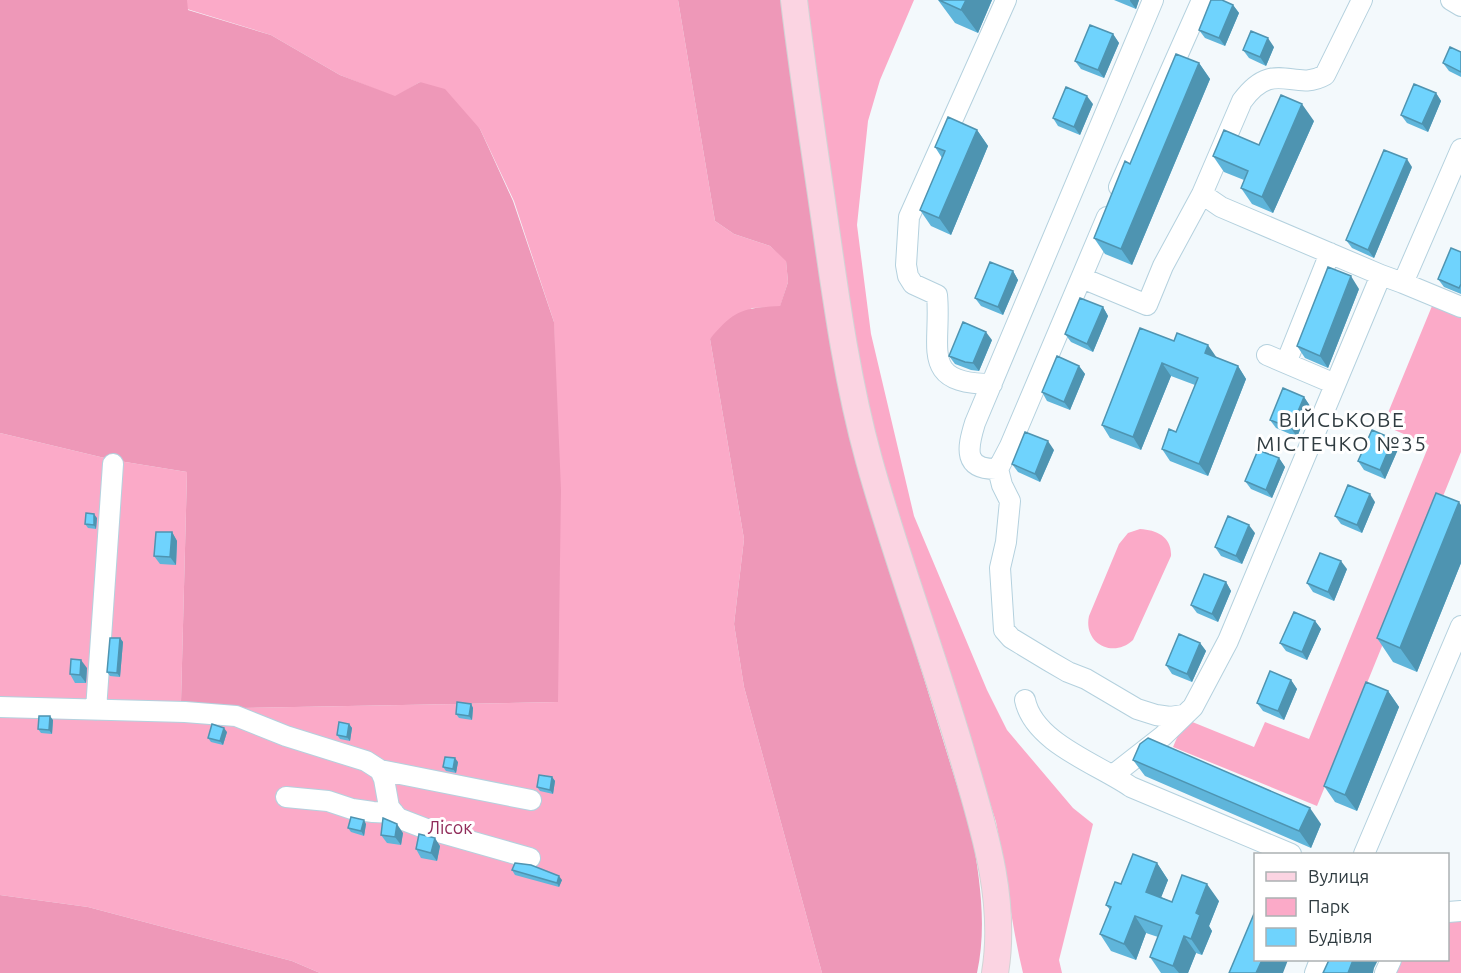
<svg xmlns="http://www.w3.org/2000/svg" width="1461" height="973" font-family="Ubuntu,sans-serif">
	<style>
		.green { fill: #fbaac8 }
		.forest { fill: #ee98b8 }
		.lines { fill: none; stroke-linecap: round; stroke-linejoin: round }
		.minor-casing { stroke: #b4d1de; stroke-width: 22 }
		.major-casing { stroke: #d1d4d5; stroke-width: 28 }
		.minor { stroke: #fff; stroke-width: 20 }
		.major { stroke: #fbd4e2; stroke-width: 26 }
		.wall { fill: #5fb5da }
		.shaded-wall { fill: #4e94b1 }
		.building { fill: #6fd3fd; stroke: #4e94b1; stroke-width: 1.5 }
		.labels { text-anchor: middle; stroke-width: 6; stroke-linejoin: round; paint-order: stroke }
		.park-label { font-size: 18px; fill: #902c5a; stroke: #fff }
		.quarter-label { font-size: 21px; letter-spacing: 1.5px; fill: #303c41; stroke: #fff }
	</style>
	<rect width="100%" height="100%" fill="#f3f9fc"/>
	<path class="green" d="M187 0H678L715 221 734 234 770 246 786 260 788 282 780 307 752 308 710 339 744 539 734 624 744 687 822 973H320L292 961 88 907 0 895V433L113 460 187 472 181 702 240 708 558 702 554 322 514 201 480 129 420 82 395 97 340 75 271 35 187 9Z
		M805 0H914L880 80 868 121 857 225 871 334 914 516 987 690 1007 730 1073 808 1093 824 1059 960 1062 973H1023C1011 923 1006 873 996 822L880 455 855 340Z
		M1432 306 1461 318V452L1317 806 1173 747 1185 719 1254 747 1265 722 1309 739 1429 445 1383 425Z
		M1140 529C1157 530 1172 537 1171 556L1133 640C1113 659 1083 643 1089 616L1119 544 1128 533Z
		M1448 916 1461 920V973H1391L1397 960H1448Z"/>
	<path class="forest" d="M0 0H187L188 10 271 35 340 75 395 96 420 82 445 89 480 129 513 201 554 322 561 490 558 702 240 708 181 702 187 472 113 460 0 433Z
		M678 0H784L857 462 972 834C980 880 987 927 977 973H822L744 687 734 624 744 539 710 339C734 310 743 308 780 306L788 282 786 261 770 246 734 234 715 221Z
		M0 895 88 907 292 961 320 973H0Z"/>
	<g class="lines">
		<g class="minor-casing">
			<path id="minor" d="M1451 0 1461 6
				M1119 187 1202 0
				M1202 194 1242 101C1274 57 1294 93 1325 75L1362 0
				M1107 217 1010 446 998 469 1002 485 1010 501 1006 542 1000 568 1004 630 1011 638 1049 661 1068 672 1086 679 1137 709 1156 715 1170 717 1183 715
				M1082 278 1147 305 1163 266 1202 194 1221 207 1381 275
				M1403 283 1461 307
				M1267 355 1335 384
				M1286 363 1330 253
				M992 384C918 384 942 347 937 295L913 284 908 276 906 265 909 217 1006 0
				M998 469C963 470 967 449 975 423L1153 0
				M1025 700C1034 743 1098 764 1131 787L1291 854
				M0 707 185 712 236 716 286 736 366 761 380 770 384 779 389 807 398 818 424 828 530 858
				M96 710 113 464
				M380 770 531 800
				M1113 775 1163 736 1193 707 1228 641 1381 275 1403 283 1461 149
				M286 797 328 801 352 809 373 812 394 813
				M1364 854 1461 626
				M1448 912 1461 911
				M1315 973 1320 960
				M1385 973 1391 960"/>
		</g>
		<g class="major-casing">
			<path id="major" d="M794 0C803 76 815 152 826 229 837 306 848 384 869 460 897 561 935 660 964 761 984 829 1007 901 995 973"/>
		</g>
		<use href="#minor" class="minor"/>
		<use href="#major" class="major"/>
	</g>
	<path class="wall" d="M938 0H992L978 33 955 23Z
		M1114 0H1139L1136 9Z
		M1233 5 1239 13 1225 46 1205 38 1199 30Z
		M1113 34 1119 43 1104 78 1081 69 1075 61Z
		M1274 47 1266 66 1249 58 1243 50Z
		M1461 52V77L1449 71 1443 63Z
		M1199 63 1210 79 1132 265 1105 254 1094 238 1130 164Z
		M1436 93 1441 101 1428 132 1407 123 1401 115Z
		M1093 104 1080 135 1058 126 1053 118Z
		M1314 121 1273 213 1252 204 1241 188 1244 180 1224 172 1213 156 1259 145Z
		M977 130 988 146 951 235 931 226 920 210 942 158 935 147Z
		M1412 167 1374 258 1352 248 1346 240Z
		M1461 252V294L1444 287 1438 279Z
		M1013 271 1018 280 1003 315 981 306 975 298Z
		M1359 289 1328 368 1305 358 1297 346Z
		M1103 307 1108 316 1093 352 1071 342 1065 334Z
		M1140 328 1238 366 1246 379 1208 476 1170 461 1162 449 1176 432 1195 385 1171 376 1141 450 1110 438 1102 425Z
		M992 340 979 371 971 370 955 364 949 356Z
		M1079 366 1085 374 1070 410 1047 401 1042 392Z
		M1304 397 1310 406 1297 437 1276 428 1270 420Z
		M1393 439 1399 447 1385 479 1364 470 1358 461Z
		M1054 450 1040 482 1018 472 1012 464Z
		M1279 458 1285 467 1272 498 1251 489 1245 481Z
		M1375 502 1362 533 1341 524 1335 516Z
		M1461 505V563L1417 672 1393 662 1377 638Z
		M97 518 96 529 88 528 85 524Z
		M172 532 177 541 176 565 160 564 154 556Z
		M1255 533 1242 564 1221 556 1215 547Z
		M1347 569 1334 601 1313 592 1307 583Z
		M1226 582 1231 591 1218 622 1197 613 1191 605Z
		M1315 621 1321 629 1307 660 1286 651 1280 643Z
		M120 638 123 642 120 677 110 676 107 672Z
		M1200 643 1206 651 1192 682 1172 674 1166 665Z
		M87 668 86 683H75L70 674Z
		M1291 680 1297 689 1284 720 1263 711 1257 703Z
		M1388 691 1399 707 1357 811 1335 802 1324 786Z
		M471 704 473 708 472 720 459 718 456 714Z
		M53 720 52 734 41 733 38 729Z
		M349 724 352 728 350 741 340 739 337 735Z
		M227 732 223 745 211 742 208 738Z
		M1133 760 1321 824 1311 848 1145 776Z
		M458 762 456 773 446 771 443 767Z
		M552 777 555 781 553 794 540 791 537 787Z
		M366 824 364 836 351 832 348 828Z
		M403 833 401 845 387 843 381 835Z
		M440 846 437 861 421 858 416 849Z
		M1157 863 1168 880 1161 897 1172 902 1219 901 1209 926 1212 931 1202 955 1196 953 1188 973H1161L1150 957 1158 937 1146 933 1136 960 1111 951 1100 934 1110 910 1106 905 1121 884Z
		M512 870 562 880 559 887 515 875Z"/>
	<path class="shaded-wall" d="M966 0H992L978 33 961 10Z
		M1130 0H1139L1136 9 1130 1Z
		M1233 5 1239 13 1225 46 1219 38Z
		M1113 34 1119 43 1104 78 1098 70Z
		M1268 38 1274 47 1266 66 1260 57Z
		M1199 63 1210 79 1132 265 1121 249Z
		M1436 93 1441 101 1428 132 1422 124Z
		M1087 96 1093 104 1080 135 1074 127Z
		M1302 104 1314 121 1273 213 1262 197Z
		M977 130 988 146 951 235 939 218Z
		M1407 159 1412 167 1374 258 1368 250Z
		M1013 271 1018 280 1003 315 998 307Z
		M1351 276 1359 289 1328 368 1320 356Z
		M1103 307 1108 316 1093 352 1087 344Z
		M986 332 992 340 979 371 973 363Z
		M1208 345 1217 358 1213 366 1205 353Z
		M1162 363 1171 376 1141 450 1133 437Z
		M1079 366 1085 374 1070 410 1064 402Z
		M1238 366 1246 379 1208 476 1199 464Z
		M1304 397 1310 406 1297 437 1291 428Z
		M1393 439 1399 447 1385 479 1380 470Z
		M1048 441 1054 450 1040 482 1035 474Z
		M1279 458 1285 467 1272 498 1266 490Z
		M1370 494 1375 502 1362 533 1357 525Z
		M1459 502 1461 505V563L1417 672 1400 648Z
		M94 514 97 518 96 529 94 525Z
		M1249 525 1255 533 1242 564 1236 556Z
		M172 532 177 541 176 565 170 557Z
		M1341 561 1347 569 1334 601 1328 592Z
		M1226 582 1231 591 1218 622 1212 614Z
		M1315 621 1321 629 1307 660 1302 652Z
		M120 638 123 642 120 677 117 673Z
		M1200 643 1206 651 1192 682 1187 674Z
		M81 660 87 668 86 683 80 675Z
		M1291 680 1297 689 1284 720 1278 711Z
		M1388 691 1399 707 1357 811 1345 795Z
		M471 704 473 708 472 720 469 716Z
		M50 716 53 720 52 734 49 730Z
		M349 724 352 728 350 741 347 737Z
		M224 728 227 732 223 745 220 741Z
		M455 758 458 762 456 773 453 769Z
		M552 777 555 781 553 794 550 790Z
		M1310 808 1321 824 1311 848 1299 831Z
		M364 820 366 824 364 836 361 831Z
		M397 824 403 833 401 845 395 837Z
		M435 838 440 846 437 861 431 853Z
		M1157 863 1168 880 1157 908 1146 892Z
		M559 876 562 880 559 887 557 883Z
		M1207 884 1219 901 1209 926 1212 931 1202 955 1191 939 1196 913Z
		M1135 916 1146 933 1136 960 1124 944Z
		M1184 936 1196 953 1188 973H1179L1173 966Z
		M1262 960H1288L1283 973H1256Z
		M1353 960H1378L1374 968 1373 973H1348Z"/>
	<path class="building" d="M939 0H966L961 10Z
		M1211 0H1222L1233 5 1219 38 1199 30Z
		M1090 25 1113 34 1098 70 1075 61Z
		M1251 31 1268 38 1260 57 1243 50Z
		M1450 47 1461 52V72L1443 63Z
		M1176 54 1199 63 1121 249 1094 238 1125 161 1130 164Z
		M1414 84 1436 93 1422 124 1401 115Z
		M1066 87 1087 96 1074 127 1053 118Z
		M1281 95 1302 104 1262 197 1241 188 1248 171 1213 156 1224 130 1259 145Z
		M948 117 977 130 939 218 920 210 945 151 935 147Z
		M1384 150 1407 159 1368 250 1346 240Z
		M1451 248 1461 252V284L1459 288 1438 279Z
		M990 262 1013 271 998 307 975 298Z
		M1328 267 1351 276 1320 356 1297 346Z
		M1080 298 1103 307 1087 344 1065 334Z
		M963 322 986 332 973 363 965 362 949 356Z
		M1140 328 1174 341 1177 333 1208 345 1205 353 1238 366 1199 464 1162 449 1169 429 1176 432 1198 378 1162 363 1133 437 1102 425Z
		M1057 356 1079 366 1064 402 1042 392Z
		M1283 388 1304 397 1291 428 1270 420Z
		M1372 430 1393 439 1380 470 1358 461Z
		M1025 432 1048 441 1035 474 1012 464Z
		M1258 450 1279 458 1266 490 1245 481Z
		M1348 485 1370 494 1357 525 1335 516Z
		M1436 493 1459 502 1400 648 1377 638Z
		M86 513 94 514V525L85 524Z
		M1228 516 1249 525 1236 556 1215 547Z
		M156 532H172L170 557 154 556Z
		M1320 553 1341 561 1328 592 1307 583Z
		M1204 574 1226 582 1212 614 1191 605Z
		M1294 612 1315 621 1302 652 1280 643Z
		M1179 634 1200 643 1187 674 1166 665Z
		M110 638H120L117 673 107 672Z
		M71 659 81 660 80 675 70 674Z
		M1270 671 1291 680 1278 711 1257 703Z
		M1366 682 1388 691 1345 795 1324 786Z
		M457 702 471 704 469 716 456 714Z
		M39 716H50L49 730 38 729Z
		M339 722 349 724 347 737 337 735Z
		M212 724 224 728 220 741 208 738Z
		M1148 738 1310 808 1299 831 1133 760 1140 744Z
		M445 757 455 758 453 769 443 767Z
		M539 775 552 777 550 790 537 787Z
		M351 817 364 820 361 831 348 828Z
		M383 818 397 824 395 837 381 835Z
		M419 834 435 838 431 853 416 849Z
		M1133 854 1157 863 1146 892 1172 902 1182 875 1207 884 1196 913 1200 915 1191 939 1184 936 1173 966 1150 957 1162 926 1135 916 1124 944 1100 934 1111 907 1106 905 1115 882 1121 884Z
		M515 863 531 865 559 876 557 883 512 870Z
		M1256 909V960H1262L1256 973H1229Z
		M1329 960H1353L1348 973H1323Z"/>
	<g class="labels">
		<g class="park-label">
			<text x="450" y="834">Лісок</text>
		</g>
		<g class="quarter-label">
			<text x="1342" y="427">ВІЙСЬКОВЕ<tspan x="1342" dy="24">МІСТЕЧКО №35</tspan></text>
		</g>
	</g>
	<rect x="1254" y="853" width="195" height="108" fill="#ffffff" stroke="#acb1b3" stroke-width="1.5"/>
	<rect x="1266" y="872" width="30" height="9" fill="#fbd4e2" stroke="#acb1b3" stroke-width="1.5"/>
	<text x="1308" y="883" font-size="18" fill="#303c41">Вулиця</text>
	<rect x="1266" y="898" width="30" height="18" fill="#fbaac8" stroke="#acb1b3" stroke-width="1.5"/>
	<text x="1308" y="913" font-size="18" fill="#303c41">Парк</text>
	<rect x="1266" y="928" width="30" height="18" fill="#6fd3fd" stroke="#acb1b3" stroke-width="1.5"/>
	<text x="1308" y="943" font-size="18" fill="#303c41">Будівля</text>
</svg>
